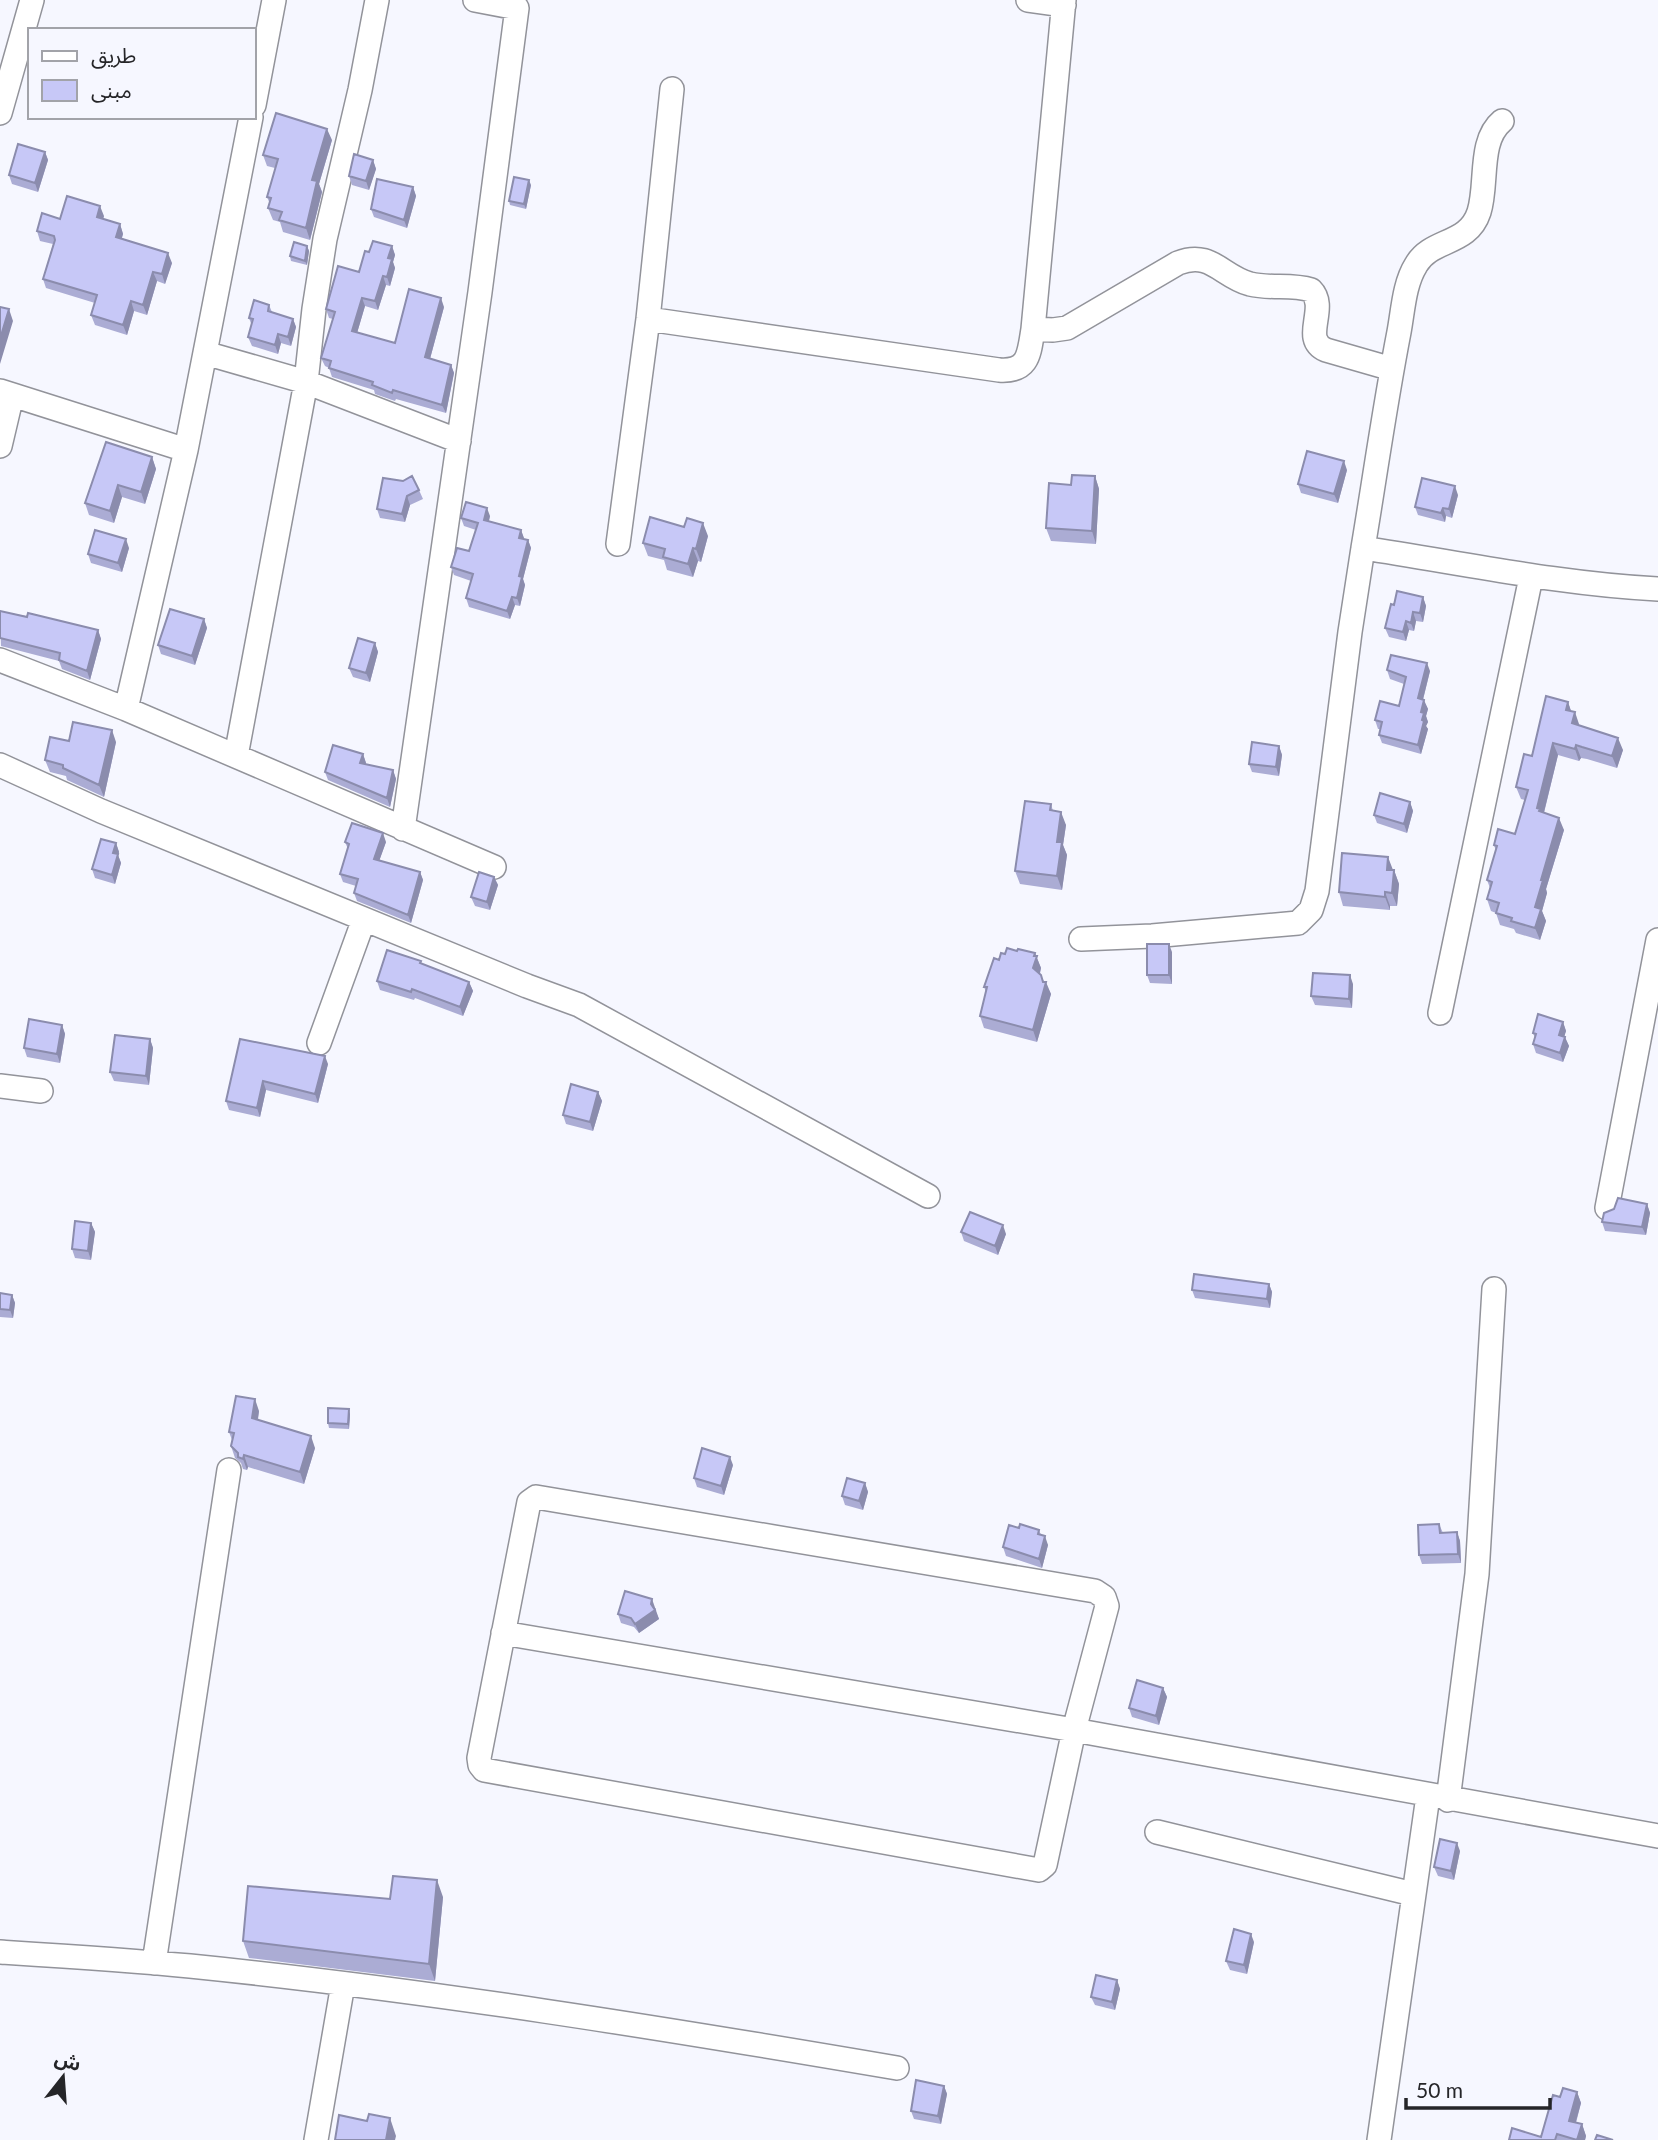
<svg xmlns="http://www.w3.org/2000/svg" width="1658" height="2140" font-family="Lato,'Noto Sans Arabic',sans-serif">
	<style>
		.lines { fill: none; stroke-linecap: round; stroke-linejoin: round }
		.minor-casing { stroke: #92939a; stroke-width: 26 }
		.minor { stroke: #fff; stroke-width: 23 }
		.wall { fill: #abacd4 }
		.shaded-wall { fill: #8b8cad }
		.building { fill: #c7c8f7; stroke: #8b8cad; stroke-width: 2 }
	</style>
	<rect width="100%" height="100%" fill="#f6f7ff"/>
	<g class="lines">
		<g class="minor-casing">
			<path id="minor" d="M1028 0 1064 5
				M254 105 274 0
				M0 113 32 0
				M648 319 999 370C1029 372 1029 354 1033 329L1064 0
				M1033 329 1053 330 1067 328 1178 263C1211 250 1221 276 1250 284 1270 289 1292 284 1311 290 1329 308 1300 339 1326 350L1392 369
				M205 353 306 382 459 441
				M0 391 186 450
				M0 446 12 395
				M618 544 648 319 672 89
				M1363 548C1375 476 1385 404 1399 332 1403 311 1404 284 1416 265 1431 238 1468 246 1479 212 1488 184 1478 141 1502 121
				M0 660 126 709 494 867
				M126 709 186 450 251 117
				M236 756 306 382 314 309 325 239 360 90 377 0
				M0 765 101 811 527 986 579 1005 928 1196
				M403 829 480 292 517 8 475 0
				M1081 939 1152 936 1298 923 1311 910 1317 891 1350 632 1363 548C1462 563 1559 584 1658 589
				M1440 1013 1531 577
				M319 1043 364 919
				M0 1086 41 1091
				M1607 1208 1658 940
				M536 1497 1095 1591 1104 1597 1107 1606 1074 1730 1045 1865 1039 1870 484 1770 480 1765 479 1758 529 1502Z
				M503 1633 1074 1730 1658 1836
				M1448 1800 1477 1574 1494 1289
				M1157 1832 1413 1894
				M0 1952C63 1956 127 1960 190 1966 427 1990 662 2028 897 2068
				M154 1963 229 1470
				M316 2140 343 1984
				M1379 2140 1428 1796"/>
		</g>
		<use href="#minor" class="minor"/>
	</g>
	<path class="wall" d="M332 140 319 184 322 192 310 240 283 232 280 222 273 220 268 208 270 204 267 197 275 168 267 166 263 155Z
		M45 152 48 160 38 192 12 184 9 175Z
		M373 160 376 169 369 190 352 185 349 176Z
		M531 185 526 209 510 205 509 201Z
		M413 187 416 196 407 228 374 217 371 209Z
		M104 216 103 219 120 224 123 234 122 238 172 263 165 284 157 281 147 315 134 311 127 335 95 325 91 315 95 303 46 288 43 279 53 244 40 241 37 231 60 219Z
		M307 246 309 251 307 265 291 261 290 256Z
		M392 246 395 255 393 262 395 268 390 286 386 285 378 310 365 306 357 333 395 343 444 307 430 359 451 365 454 373 446 413 396 399 395 401 375 394 374 390 332 377 329 368 325 366 321 358 333 319 329 318 326 309 359 272 369 252Z
		M269 305 272 312 293 319 296 327 291 346 281 343 278 354 252 346 248 337 252 326 249 318Z
		M152 457 156 469 145 504 122 497 114 523 89 515 85 503Z
		M1347 470 1338 503 1301 493 1298 484Z
		M1095 476 1099 489 1096 544 1051 541 1046 528 1071 485Z
		M419 490 423 499 410 505 405 522 380 518 377 509Z
		M1458 495 1452 518 1446 516 1445 522 1418 515 1415 507Z
		M490 516 489 521 521 530 524 539 528 540 531 548 523 579 525 585 520 606 515 605 510 619 469 607 466 598 471 581 454 575 451 567 469 551 476 530 464 526 461 518Z
		M708 536 701 562 698 561 693 577 667 570 664 560 648 556 643 543Z
		M129 548 122 572 91 563 88 554Z
		M1423 597 1426 606 1423 622 1416 621 1414 631 1409 630 1406 641 1389 637 1385 628 1394 605Z
		M0 611 98 630 101 639 90 680 62 669 59 661 1 646Z
		M204 619 207 628 195 665 161 654 158 645Z
		M375 643 378 652 370 682 353 677 349 668Z
		M1387 670 1430 671 1423 700 1428 709 1426 716 1428 722 1426 726 1428 729 1421 754 1382 743 1379 735 1380 729H1378L1375 720 1399 706 1404 684 1390 679Z
		M1568 702 1571 711 1579 725 1623 750 1617 768 1587 759 1581 758 1579 761 1558 755 1544 813 1564 830 1546 889 1547 893 1542 911 1546 921 1540 940 1516 933 1514 929 1500 925 1496 913 1491 911 1487 899 1490 888 1487 880 1496 851 1494 845 1515 834 1525 800 1521 799 1516 787 1532 756Z
		M69 741 116 742 104 797 67 780 66 776 50 772 45 760Z
		M1279 746 1282 755 1279 776 1252 772 1249 764Z
		M363 754 366 763V765L393 770 396 779 390 807 328 780 325 772Z
		M1410 802 1413 811 1407 833 1377 823 1374 815Z
		M1051 804 1053 811 1066 825 1063 845 1067 855 1062 890 1020 884 1015 871Z
		M345 842H386L379 861 420 872 423 880 411 923 357 901 354 893 356 886 343 882 340 874 348 849Z
		M116 843 119 852 118 855 121 863 115 884 95 878 92 869Z
		M1393 870H1394L1399 884 1397 906H1390V910L1343 906 1339 892Z
		M494 877 498 885 490 910 475 906 471 897Z
		M1017 951 1035 953 1041 968 1040 974 1051 994 1037 1042 984 1028 980 1016 986 992 984 987 999 960 1005 954Z
		M1172 952V984L1150 983 1147 975Z
		M422 964 469 982 473 991 463 1016 415 998 414 1000 380 990 377 981Z
		M1353 984 1352 1008 1315 1005 1311 996Z
		M1563 1022 1566 1031 1564 1036 1569 1046 1563 1062 1536 1053 1533 1044 1535 1038 1533 1033Z
		M62 1025 65 1034 60 1063 27 1057 24 1048Z
		M150 1039 153 1048 149 1085 114 1081 110 1072Z
		M240 1039 328 1064 318 1103 266 1090 260 1117 229 1110 226 1101Z
		M598 1092 602 1101 593 1131 566 1124 563 1115Z
		M1647 1204 1650 1213 1646 1235 1605 1231 1602 1222Z
		M91 1223 95 1232 91 1260 75 1258 72 1249Z
		M961 1232 1006 1234 998 1255 964 1241Z
		M1269 1284 1272 1292 1270 1308 1195 1298 1192 1290Z
		M0 1293 12 1295 15 1303 13 1318 0 1317Z
		M259 1411 258 1420 315 1448 304 1484 248 1467 247 1470 243 1469 241 1463 235 1458 231 1446 232 1440 229 1432Z
		M350 1414 349 1429 329 1428 328 1423Z
		M733 1465 724 1495 697 1487 694 1478Z
		M865 1483 868 1492 863 1510 845 1505 842 1496Z
		M1439 1524 1443 1533 1457 1532 1460 1541 1461 1563 1422 1564 1419 1555Z
		M1019 1528 1039 1530 1041 1535 1048 1545 1042 1568 1006 1556 1003 1547Z
		M656 1608 655 1610 659 1619 639 1633 634 1627 621 1623 618 1614Z
		M1163 1688 1167 1697 1159 1725 1132 1717 1129 1708Z
		M1460 1851 1454 1880 1438 1876 1434 1867Z
		M443 1897 435 1981 249 1958 243 1941 390 1899Z
		M1254 1942 1247 1974 1230 1970 1226 1961Z
		M1117 1980 1120 1989 1115 2010 1095 2005 1091 1997Z
		M944 2086 947 2094 941 2124 914 2119 911 2111Z
		M1577 2092 1581 2103 1576 2123 1582 2124 1586 2136 1585 2140H1509L1541 2137 1560 2097Z"/>
	<path class="shaded-wall" d="M327 129 332 140 319 184 322 192 310 240 306 228 312 180Z
		M45 152 48 160 38 192 35 183Z
		M373 160 376 169 369 190 366 181Z
		M529 180 531 185 526 209 524 204Z
		M413 187 416 196 407 228 404 220Z
		M100 206 104 216 100 227 97 217Z
		M120 224 123 234 119 246 116 237Z
		M307 246 309 251 307 265 305 261Z
		M392 246 395 255 393 262 395 268 390 286 387 277 388 258Z
		M168 253 172 263 165 284 162 274Z
		M153 272 157 281 147 315 143 305Z
		M383 276 386 285 378 310 375 301Z
		M362 298 365 306 355 340 352 331Z
		M441 298 444 307 428 366 425 357Z
		M131 301 134 311 127 335 123 325Z
		M9 309 13 321 0 364V339Z
		M293 319 296 327 291 346 288 337Z
		M278 334 281 343 278 354 275 345Z
		M451 365 454 373 446 413 442 405Z
		M152 457 156 469 145 504 141 492Z
		M1344 461 1347 470 1338 503 1334 494Z
		M1095 476 1099 489 1096 544 1092 531Z
		M118 485 122 497 114 523 110 511Z
		M1455 486 1458 495 1452 518 1449 509Z
		M407 496 410 505 405 522 402 514Z
		M487 508 490 516 487 528 484 520Z
		M1443 508 1446 516 1445 522 1441 513Z
		M703 523 708 536 701 562 696 549Z
		M521 530 524 538 522 546 519 538Z
		M126 539 129 548 122 572 118 563Z
		M528 540 531 548 523 579 525 585 520 606 517 598 519 576Z
		M693 548 698 561 693 577 688 564Z
		M512 597 515 605 510 619 507 611Z
		M1423 597 1426 606 1423 622 1420 613Z
		M1413 612 1416 621 1414 631 1411 623Z
		M204 619 207 628 195 665 192 656Z
		M1406 621 1409 630 1406 641 1403 632Z
		M98 630 101 639 90 680 87 671Z
		M375 643 378 652 370 682 366 673Z
		M1427 663 1430 671 1421 707 1418 698Z
		M1424 700 1428 709 1426 716 1428 722 1426 726 1428 729 1421 754 1418 745 1421 712Z
		M1568 702 1572 714 1566 710Z
		M1575 712 1579 724 1576 735 1572 723Z
		M112 730 116 742 104 797 99 785Z
		M1618 738 1623 750 1617 768 1612 756Z
		M1553 743 1558 755 1543 816 1537 808Z
		M1576 745 1581 758 1579 761 1575 749Z
		M1279 746 1282 755 1279 776 1276 767Z
		M363 754 366 763 363 772 360 763Z
		M393 770 396 779 390 807 387 798Z
		M1410 802 1413 811 1407 833 1404 824Z
		M1061 812 1066 825 1063 845 1067 855 1062 890 1057 876V842Z
		M1559 818 1564 830 1546 889 1547 893 1542 911 1546 921 1540 940 1535 928V907L1541 880Z
		M383 833 386 842 377 867 374 859Z
		M116 843 119 852 118 855 121 863 115 884 112 875 113 853Z
		M1388 857 1393 870 1392 883 1387 870Z
		M1394 870 1399 884 1397 906 1392 893Z
		M420 872 423 880 411 923 408 915Z
		M494 877 498 885 490 910 487 902Z
		M1385 892 1390 906V910L1385 897Z
		M1169 944 1172 952V984L1169 975Z
		M1035 953 1041 968 1038 980 1033 968Z
		M1041 975 1045 986 1046 982 1051 994 1037 1042 1033 1030Z
		M1350 975 1353 984 1352 1008 1349 999Z
		M469 982 473 991 463 1016 460 1007Z
		M1563 1022 1566 1031 1562 1044 1559 1035Z
		M62 1025 65 1034 60 1063 57 1054Z
		M1565 1037 1569 1046 1563 1062 1560 1053Z
		M150 1039 153 1048 149 1085 146 1076Z
		M325 1056 328 1064 318 1103 315 1094Z
		M263 1081 266 1090 260 1117 257 1108Z
		M598 1092 602 1101 593 1131 590 1122Z
		M1647 1204 1650 1213 1646 1235 1642 1227Z
		M91 1223 95 1232 91 1260 88 1251Z
		M1003 1225 1006 1234 998 1255 995 1246Z
		M1269 1284 1272 1292 1270 1308 1267 1299Z
		M12 1295 15 1303 13 1318 10 1310Z
		M255 1399 259 1411 256 1430 252 1418Z
		M349 1409 350 1414 349 1429 348 1424Z
		M311 1436 315 1448 304 1484 300 1472Z
		M244 1455 248 1467 247 1470 243 1459Z
		M730 1457 733 1465 724 1495 721 1486Z
		M865 1483 868 1492 863 1510 859 1501Z
		M1457 1532 1460 1541 1461 1563 1458 1554Z
		M1045 1536 1048 1545 1042 1568 1039 1559Z
		M652 1599 659 1619 639 1633 635 1624 651 1604Z
		M1163 1688 1167 1697 1159 1725 1156 1716Z
		M1457 1843 1460 1851 1454 1880 1451 1871Z
		M437 1880 443 1897 435 1981 429 1964Z
		M1251 1934 1254 1942 1247 1974 1244 1965Z
		M1117 1980 1120 1989 1115 2010 1112 2002Z
		M944 2086 947 2094 941 2124 938 2116Z
		M1577 2092 1581 2103 1573 2132 1569 2121Z
		M390 2118 396 2136 395 2140H386Z
		M1582 2124 1586 2136 1585 2140H1577Z"/>
	<path class="building" d="M276 113 327 129 312 180 317 181 306 228 279 220 282 212 268 208 271 198 267 197 278 159 263 155Z
		M18 144 45 152 35 183 9 175Z
		M354 154 373 160 366 181 349 176Z
		M514 177 529 180 524 204 509 201Z
		M377 179 413 187 404 220 371 209Z
		M67 196 100 206 97 217 120 224 116 237 168 253 162 274 153 272 143 305 131 301 123 325 91 315 97 295 43 279 55 240 54 236 37 231 42 213 60 219Z
		M373 241 392 246 388 258 392 259 387 277 383 276 375 301 362 298 352 331 395 343 409 289 441 298 425 357 451 365 442 405 393 390 392 393 372 385 373 382 329 368 331 361 321 358 335 312 326 309 338 266 359 272 365 251 369 252Z
		M294 242 307 246 305 261 290 256Z
		M254 300 269 305 268 311 293 319 288 337 278 334 275 345 248 337 253 319 249 318Z
		M0 307 9 309 0 339Z
		M106 442 152 457 141 492 118 485 110 511 85 503Z
		M1307 451 1344 461 1334 494 1298 484Z
		M1072 475 1095 476 1092 531 1046 528 1049 483 1071 485Z
		M412 476 419 490 407 496 402 514 377 509 383 478 403 481Z
		M1422 478 1455 486 1449 509 1443 508 1441 513 1415 507Z
		M466 502 487 508 484 520 521 530 519 538 528 540 519 576 522 577 517 598 512 597 507 611 466 598 473 574 451 567 457 548 469 551 478 523 461 518Z
		M650 517 684 527 687 518 703 523 696 549 693 548 688 564 663 557 665 549 643 543Z
		M95 530 126 539 118 563 88 554Z
		M1397 591 1423 597 1420 613 1413 612 1411 623 1406 621 1403 632 1385 628 1391 604 1394 605Z
		M170 609 204 619 192 656 158 645Z
		M0 611 27 617 28 613 98 630 87 671 59 660 60 653 0 638Z
		M358 638 375 643 366 673 349 668Z
		M1391 655 1427 663 1418 698 1424 700 1421 712 1424 713 1422 720 1424 721 1418 745 1379 735 1382 722 1375 720 1380 701 1399 706 1406 677 1387 670Z
		M1546 696 1568 702 1566 710 1575 712 1572 723 1618 738 1612 756 1582 747 1576 745 1575 749 1553 743 1537 808 1540 809 1539 811 1559 818 1541 880H1543L1535 907 1541 909 1535 928 1511 921 1512 918 1496 913 1499 903 1487 899 1492 882 1487 880 1497 846 1494 845 1498 829 1515 834 1528 790 1516 787 1524 754 1532 756Z
		M73 722 112 730 99 785 63 768V765L45 760 50 737 69 741Z
		M1252 742 1279 746 1276 767 1249 764Z
		M333 745 363 754 360 763 393 770 387 798 325 772Z
		M1380 793 1410 802 1404 824 1374 815Z
		M1025 801 1051 804 1050 810 1061 812 1057 842H1062L1057 876 1015 871Z
		M352 823 383 833 374 859 420 872 408 915 354 893 358 879 340 874 349 844 345 842Z
		M101 839 116 843 113 853 118 854 112 875 92 869Z
		M1342 853 1388 857 1387 870H1394L1392 893 1385 892V897L1339 892Z
		M479 872 494 877 487 902 471 897Z
		M1147 944H1169V975H1147Z
		M1007 948 1017 951 1018 949 1035 953 1034 956H1037L1033 968 1041 975 1043 982H1046L1033 1030 980 1016 987 987H984L994 958 999 960 1001 953 1005 954Z
		M387 950 421 961 420 963 469 982 460 1007 412 989 411 992 377 981Z
		M1313 973 1350 975 1349 999 1311 996Z
		M1538 1014 1563 1022 1559 1035 1565 1037 1560 1053 1533 1044 1536 1034 1533 1033Z
		M29 1019 62 1025 57 1054 24 1048Z
		M115 1035 150 1039 146 1076 110 1072Z
		M240 1039 325 1056 315 1094 263 1081 257 1108 226 1101Z
		M571 1084 598 1092 590 1122 563 1115Z
		M1618 1198 1647 1204 1642 1227 1602 1222 1604 1213 1614 1209Z
		M970 1212 1003 1225 995 1246 961 1232Z
		M75 1221 91 1223 88 1251 72 1249Z
		M1194 1274 1269 1284 1267 1299 1192 1290Z
		M0 1293 12 1295 10 1310 0 1309Z
		M236 1396 255 1399 252 1418 311 1436 300 1472 244 1455 243 1459 238 1457V1453L231 1446 234 1433 229 1432Z
		M328 1408 349 1409 348 1424 328 1423Z
		M702 1448 730 1457 721 1486 694 1478Z
		M847 1478 865 1483 859 1501 842 1496Z
		M1020 1524 1039 1530 1038 1534 1045 1536 1039 1559 1003 1547 1009 1525 1019 1528Z
		M1439 1524 1440 1533 1457 1532 1458 1554 1419 1555 1418 1525Z
		M625 1591 652 1599 651 1604 655 1610 635 1624 631 1618 618 1614Z
		M1137 1680 1163 1688 1156 1716 1129 1708Z
		M1440 1839 1457 1843 1451 1871 1434 1867Z
		M393 1876 437 1880 429 1964 243 1941 248 1886 390 1899Z
		M1234 1929 1251 1934 1244 1965 1226 1961Z
		M1096 1975 1117 1980 1112 2002 1091 1997Z
		M916 2080 944 2086 938 2116 911 2111Z
		M1563 2088 1577 2092 1569 2121 1582 2124 1577 2140 1557 2134 1555 2140H1509L1512 2128 1541 2137 1553 2095 1560 2097Z
		M369 2114 390 2118 386 2140H335L339 2115 367 2121Z
		M1597 2135 1613 2140H1595Z"/>
	<rect x="28" y="28" width="228" height="91" fill="#f6f7ff" stroke="#a2a3a9" stroke-width="2"/>
	<rect x="42" y="51" width="35" height="10" fill="#ffffff" stroke="#a2a3a9" stroke-width="2"/>
	<text x="91" y="63" font-size="21" fill="#252528">طريق</text>
	<rect x="42" y="80" width="35" height="21" fill="#c7c8f7" stroke="#a2a3a9" stroke-width="2"/>
	<text x="91" y="98" font-size="21" fill="#252528">مبنى</text>
	<g transform="translate(63 2077) rotate(17)" stroke="#f6f7ff" stroke-width="5" paint-order="stroke">
	<path d="M0-5L12 26L0 18L-12 26Z" fill="#252528"/>
	<text y="-10" font-size="19" font-weight="bold" text-anchor="middle" fill="#252528">ش</text>
	</g>
	<path d="M1406 2098v10h144v-10" fill="none" stroke="#252528" stroke-width="3.5"/>
	<text x="1416" y="2098" font-size="21" fill="#252528" stroke="#f6f7ff" stroke-width="5" paint-order="stroke">50 m</text>
</svg>
